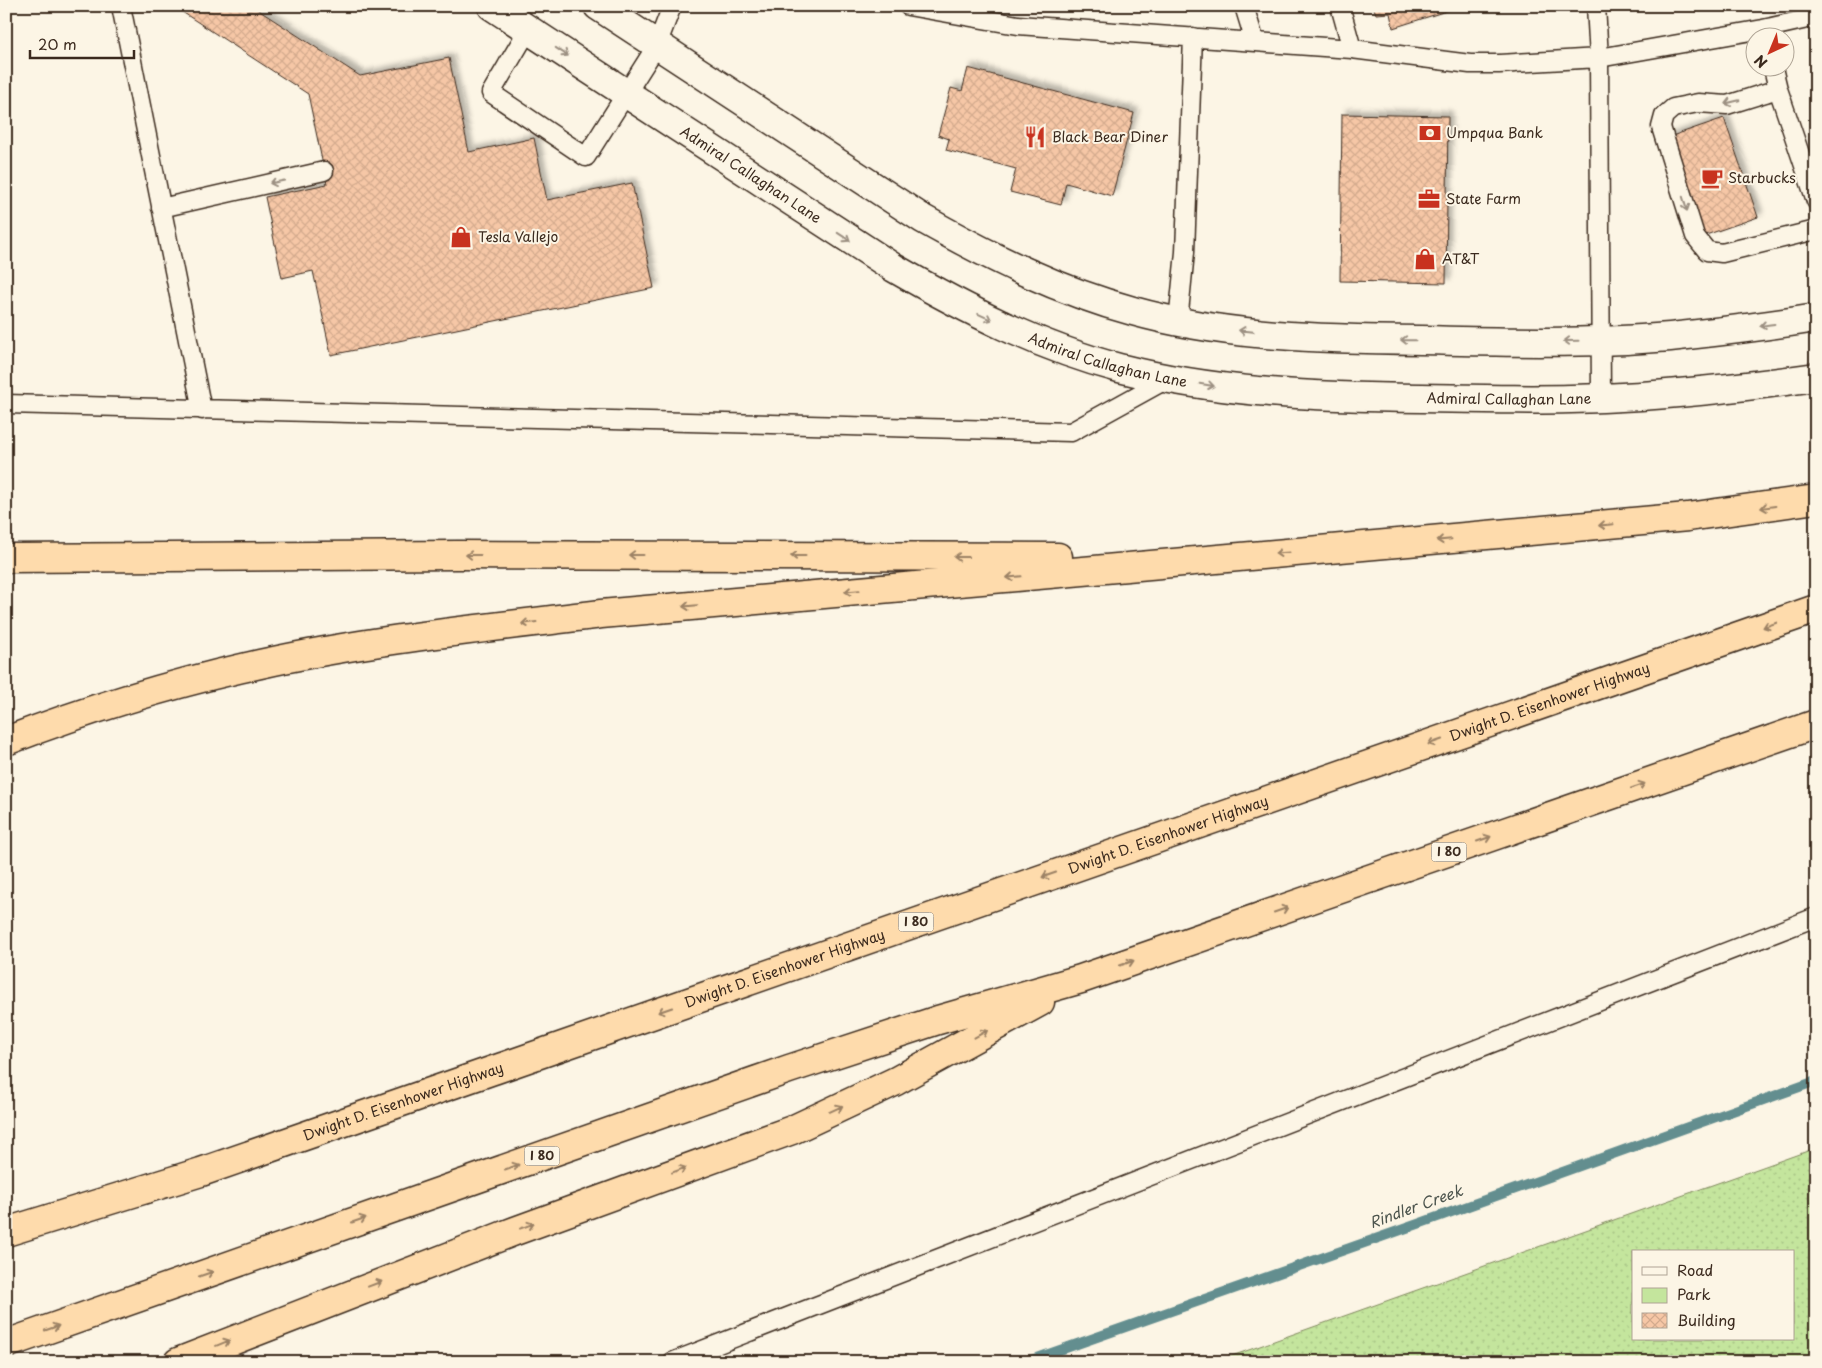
<svg xmlns="http://www.w3.org/2000/svg" width="1822" height="1368" font-family="'Playpen Sans',sans-serif">
	<style>
		.green { fill: url(#green-dots); stroke: #80885e; fill-rule: evenodd }
		.lines { fill: none; stroke-linecap: round; stroke-linejoin: round }
		.stream { stroke: #648e8f; stroke-width: 10 }
		.building { fill: url(#building-cross-hatch); stroke: #3b2a1e; filter: url(#shadow) }
		.service-casing { stroke: #3b2a1e; stroke-width: 21 }
		.secondary-casing { stroke: #3b2a1e; stroke-width: 31 }
		.motorway-casing { stroke: #3b2a1e; stroke-width: 31 }
		.service { stroke: #fcf5e5; stroke-width: 18 }
		.secondary { stroke: #fcf5e5; stroke-width: 28 }
		.motorway { stroke: #fedbac; stroke-width: 28 }
		.oneway { stroke: #9c9082 }
		.oneway2 { stroke: #9c8265 }
		.labels { text-anchor: middle; stroke-width: 4; stroke-linejoin: round; paint-order: stroke }
		.shield { fill: #fcf5e5; stroke: #75675a; stroke-width: 1 }
		.shield-label { font-size: 12px; font-weight: bold; fill: #3b2a1e }
		.poi-label { font-size: 14px; fill: #3b2a1e; stroke: #fcf5e5; text-anchor: start }
		.street-label { font-size: 14px; fill: #3b2a1e; stroke: #fcf5e5 }
		.water-label { font-size: 15px; font-style: italic; fill: #4c544d; stroke: #fcf5e5 }
	</style>
	<defs>
		<pattern id="green-dots" width="8" height="8" patternUnits="userSpaceOnUse" patternTransform="scale(1.25)"><rect width="8" height="8" fill="#c4e59d"/><path d="M2 2h.1M6 6h.1" fill="none" stroke="#a9c587" stroke-width="1.8" stroke-linecap="round"/></pattern>
		<pattern id="building-cross-hatch" width="8" height="8" patternUnits="userSpaceOnUse" patternTransform="scale(1.25)"><rect width="8" height="8" fill="#f6c7a6"/><path d="M0 0l8 8M0 8l8-8" fill="none" stroke="#d4ab8e"/></pattern>
		<filter id="shadow"><feDropShadow dx="4.5" dy="-4.5" stdDeviation="2.5" flood-color="#0004"/></filter>
	</defs>
	<rect width="100%" height="100%" fill="#fcf5e5"/>
	<filter id="ink" filterUnits="userSpaceOnUse"><feTurbulence type="fractalNoise" baseFrequency=".02" numOctaves="2"/><feDisplacementMap in="SourceGraphic" scale="10" xChannelSelector="R" yChannelSelector="G"/><feConvolveMatrix kernelMatrix="1 2 1 2 8 2 1 2 1" color-interpolation-filters="sRGB"/></filter>
	<g filter="url(#ink)">
		<path class="green" d="M1816 1148V1362H1215ZM1633 1252H1793V1339H1633Z"/>
		<g class="lines">
			<path class="stream" d="M1026 1362 1418 1224 1816 1081"/>
		</g>
		<path class="building" d="M173 6H252L360 76 449 58 469 152 534 138 547 200 632 183 654 288 331 355 313 271 282 278 265 197 327 184 308 94Z
			M1373 6H1462L1393 28 1390 13 1376 14Z
			M968 68 1134 113 1112 196 1066 183 1061 205 1010 192 1016 169 946 150 949 139 938 135 951 88 962 91Z
			M1342 114 1448 116 1446 283 1340 281Z
			M1724 118 1758 217 1700 237 1666 138Z"/>
		<g class="lines">
			<g class="service-casing">
				<path id="service" d="M121 6 202 410
					M908 6 1018 25 1352 49 1470 64H1499L1599 58 1763 29 1816 17
					M1244 6 1255 42
					M1340 6 1352 49
					M1596 6 1599 58 1601 399
					M528 30 491 93 586 157 657 45 672 6
					M1773 68 1778 89 1816 201
					M1778 89 1727 105 1698 103 1673 108 1664 116 1661 127 1695 236 1707 251 1722 253 1816 230
					M161 208 324 171
					M1178 322 1185 252 1193 37
					M6 404 1071 432 1167 379
					M672 1362 1816 917"/>
			</g>
			<g class="secondary-casing">
				<g id="secondary">
					<path id="s1" d="M492 6 894 268C965 309 1039 347 1119 368 1218 393 1320 397 1422 398 1482 399 1543 401 1603 398 1674 395 1745 387 1816 377"/>
					<path d="M598 6 923 219C990 257 1059 291 1133 311 1226 337 1325 339 1421 340 1504 342 1587 344 1670 337 1718 332 1767 326 1816 318"/>
				</g>
			</g>
			<g class="motorway-casing">
				<g id="motorway">
					<path d="M6 558 458 555 1058 557"/>
					<path d="M6 741C89 709 174 683 260 664 372 639 487 628 601 614L1688 517 1816 499"/>
					<path id="s2" d="M6 1232 201 1172 1816 609"/>
					<path d="M6 1344 789 1069 938 1020 1081 979 1816 724"/>
					<path d="M178 1362 515 1231 792 1130 896 1081 1040 1002"/>
				</g>
			</g>
			<use href="#service" class="service"/>
			<use href="#secondary" class="secondary"/>
			<use href="#motorway" class="motorway"/>
		</g>
		<defs><path id="oneway-shaft" d="M-6 0H5M1.5-3L5.5 0L1.5 3" fill="none" stroke-width="1.6" stroke-linecap="round" stroke-linejoin="round" transform="scale(1.25)"/></defs>
		<g class="oneway">
			<use href="#oneway-shaft" transform="translate(562 52) rotate(33)"/>
			<use href="#oneway-shaft" transform="translate(1732 102) rotate(167)"/>
			<use href="#oneway-shaft" transform="translate(277 182) rotate(168)"/>
			<use href="#oneway-shaft" transform="translate(1685 204) rotate(73)"/>
			<use href="#oneway-shaft" transform="translate(844 237) rotate(33)"/>
			<use href="#oneway-shaft" transform="translate(985 317) rotate(25)"/>
			<use href="#oneway-shaft" transform="translate(1767 325) rotate(172)"/>
			<use href="#oneway-shaft" transform="translate(1246 331) rotate(-174)"/>
			<use href="#oneway-shaft" transform="translate(1408 340) rotate(-179)"/>
			<use href="#oneway-shaft" transform="translate(1571 341) rotate(179)"/>
			<use href="#oneway-shaft" transform="translate(1207 385) rotate(9)"/>
		</g>
		<g class="oneway2">
			<use href="#oneway-shaft" transform="translate(1768 507) rotate(172)"/>
			<use href="#oneway-shaft" transform="translate(1606 525) rotate(175)"/>
			<use href="#oneway-shaft" transform="translate(1444 540) rotate(175)"/>
			<use href="#oneway-shaft" transform="translate(1282 553) rotate(176)"/>
			<use href="#oneway-shaft" transform="translate(473 555) rotate(-180)"/>
			<use href="#oneway-shaft" transform="translate(636 555) rotate(-180)"/>
			<use href="#oneway-shaft" transform="translate(798 556) rotate(-180)"/>
			<use href="#oneway-shaft" transform="translate(961 557) rotate(-180)"/>
			<use href="#oneway-shaft" transform="translate(1014 577) rotate(175)"/>
			<use href="#oneway-shaft" transform="translate(852 591) rotate(175)"/>
			<use href="#oneway-shaft" transform="translate(690 606) rotate(175)"/>
			<use href="#oneway-shaft" transform="translate(529 623) rotate(173)"/>
			<use href="#oneway-shaft" transform="translate(1770 625) rotate(161)"/>
			<use href="#oneway-shaft" transform="translate(1435 742) rotate(161)"/>
			<use href="#oneway-shaft" transform="translate(1638 786) rotate(-19)"/>
			<use href="#oneway-shaft" transform="translate(1484 839) rotate(-19)"/>
			<use href="#oneway-shaft" transform="translate(1049 875) rotate(161)"/>
			<use href="#oneway-shaft" transform="translate(1281 910) rotate(-19)"/>
			<use href="#oneway-shaft" transform="translate(1127 963) rotate(-19)"/>
			<use href="#oneway-shaft" transform="translate(665 1010) rotate(161)"/>
			<use href="#oneway-shaft" transform="translate(981 1034) rotate(-29)"/>
			<use href="#oneway-shaft" transform="translate(836 1109) rotate(-25)"/>
			<use href="#oneway-shaft" transform="translate(512 1167) rotate(-19)"/>
			<use href="#oneway-shaft" transform="translate(679 1170) rotate(-20)"/>
			<use href="#oneway-shaft" transform="translate(359 1220) rotate(-19)"/>
			<use href="#oneway-shaft" transform="translate(527 1226) rotate(-20)"/>
			<use href="#oneway-shaft" transform="translate(206 1274) rotate(-19)"/>
			<use href="#oneway-shaft" transform="translate(375 1284) rotate(-21)"/>
			<use href="#oneway-shaft" transform="translate(52 1328) rotate(-19)"/>
			<use href="#oneway-shaft" transform="translate(223 1343) rotate(-22)"/>
		</g>
	</g>
	<defs>
		<g id="bank-bare" transform="scale(1.725)"><path d="M-6-4H6V4H-6ZM0-2.3a2.3 2.3 0 1 0 0 4.6a2.3 2.3 0 1 0 0-4.6Z" fill="#c8321e" stroke="#fcf5e5" stroke-width="2.5" paint-order="stroke"/></g>
		<g id="restaurant-bare" transform="scale(1.725)"><path d="M-5-6h1v4h1v-4h1v4h1v-4h1v5L-1.5 .5V6h-2V.5L-5-1ZM5-6V6H3V1.5H1.5Q1.5-4 5-6Z" fill="#c8321e" stroke="#fcf5e5" stroke-width="2.5" paint-order="stroke"/></g>
		<g id="cafe-bare" transform="scale(1.725)"><path d="M-5.5-4.5H6V0H3Q3 3.5 0 3.5H-2.5Q-5.5 3.5-5.5 0ZM3-3.2v2h1.7v-2ZM-6 4.5H4V6H-6Z" fill="#c8321e" stroke="#fcf5e5" stroke-width="2.5" paint-order="stroke"/></g>
		<g id="office-bare" transform="scale(1.725)"><path d="M-6-3h4V-5.5h4V-3h4V5H-6ZM-1-4.5V-3h2v-1.5ZM-6 0V1H6V0Z" fill="#c8321e" stroke="#fcf5e5" stroke-width="2.5" paint-order="stroke"/></g>
		<g id="shop-bare" transform="scale(1.725)"><path d="M-5-2.5h2.3a2.7 3.5 0 0 1 5.4 0H5L5.5 6h-11ZM-1.5-2.5h3a1.5 2.3 0 0 0-3 0Z" fill="#c8321e" stroke="#fcf5e5" stroke-width="2.5" paint-order="stroke"/></g>
	</defs>
	<g fill-rule="evenodd">
		<use href="#bank-bare" x="1430" y="133"/>
		<use href="#restaurant-bare" x="1035" y="137"/>
		<use href="#cafe-bare" x="1712" y="178"/>
		<use href="#office-bare" x="1429" y="199"/>
		<use href="#shop-bare" x="461" y="237"/>
		<use href="#shop-bare" x="1425" y="259"/>
	</g>
	<g class="labels">
		<g class="shield">
			<rect x="1431.5" y="842.5" width="35" height="19" rx="4"/>
			<rect x="898.5" y="912.5" width="35" height="19" rx="4"/>
			<rect x="524.5" y="1146.5" width="35" height="19" rx="4"/>
		</g>
		<g class="shield-label">
			<text x="1449" y="856">I 80</text>
			<text x="916" y="926">I 80</text>
			<text x="542" y="1160">I 80</text>
		</g>
		<g class="poi-label">
			<text x="1446" y="138">Umpqua Bank</text>
			<text x="1052" y="142">Black Bear Diner</text>
			<text x="1728" y="183">Starbucks</text>
			<text x="1446" y="204">State Farm</text>
			<text x="478" y="242">Tesla Vallejo</text>
			<text x="1442" y="264">AT&amp;T</text>
		</g>
		<g class="street-label">
			<text dy="5" stroke="none"><textPath href="#s1" startOffset="309">Admiral Callaghan Lane</textPath></text>
			<text dy="5" stroke="none"><textPath href="#s1" startOffset="714">Admiral Callaghan Lane</textPath></text>
			<text dy="5" stroke="none"><textPath href="#s1" startOffset="1119">Admiral Callaghan Lane</textPath></text>
			<text dy="5" stroke="none"><textPath href="#s2" startOffset="1632">Dwight D. Eisenhower Highway</textPath></text>
			<text dy="5" stroke="none"><textPath href="#s2" startOffset="1228">Dwight D. Eisenhower Highway</textPath></text>
			<text dy="5" stroke="none"><textPath href="#s2" startOffset="822">Dwight D. Eisenhower Highway</textPath></text>
			<text dy="5" stroke="none"><textPath href="#s2" startOffset="418">Dwight D. Eisenhower Highway</textPath></text>
		</g>
		<g class="water-label">
			<text transform="translate(1416 1207) rotate(-20)" y="5">Rindler Creek</text>
		</g>
	</g>
	<rect width="1822" height="1368" fill="none" stroke="#fcf5e5" stroke-width="25"/>
	<rect x="12" y="12" width="1797" height="1343" fill="none" stroke="#3b2a1e" stroke-width="2" filter="url(#ink)"/>
	<rect x="1632" y="1250" width="162" height="90" fill="#fcf5e5" stroke="#afa495"/>
	<rect x="1642" y="1267" width="25" height="8" fill="#fcf5e5" stroke="#afa495"/>
	<text x="1677" y="1276" font-size="15" fill="#3b2a1e">Road</text>
	<rect x="1642" y="1288" width="25" height="15" fill="#c4e59d" stroke="#afa495"/>
	<text x="1677" y="1300" font-size="15" fill="#3b2a1e">Park</text>
	<rect x="1642" y="1313" width="25" height="15" fill="url(#building-cross-hatch)" stroke="#afa495"/>
	<text x="1677" y="1326" font-size="15" fill="#3b2a1e">Building</text>
	<g transform="translate(1770 52) rotate(224)"><circle r="24" fill="#fcf5e5" stroke="#afa495"/>
	<path d="M0-4L9 19L0 12L-9 19Z" fill="#c8321e"/>
	<text y="-8" font-size="14" font-weight="bold" text-anchor="middle" fill="#3b2a1e">N</text>
	</g>
	<path d="M30 50v8h104v-8" fill="none" stroke="#3b2a1e" stroke-width="2.5"/>
	<text x="38" y="50" font-size="15" fill="#3b2a1e" stroke="#fcf5e5" stroke-width="4" paint-order="stroke">20 m</text>
</svg>
